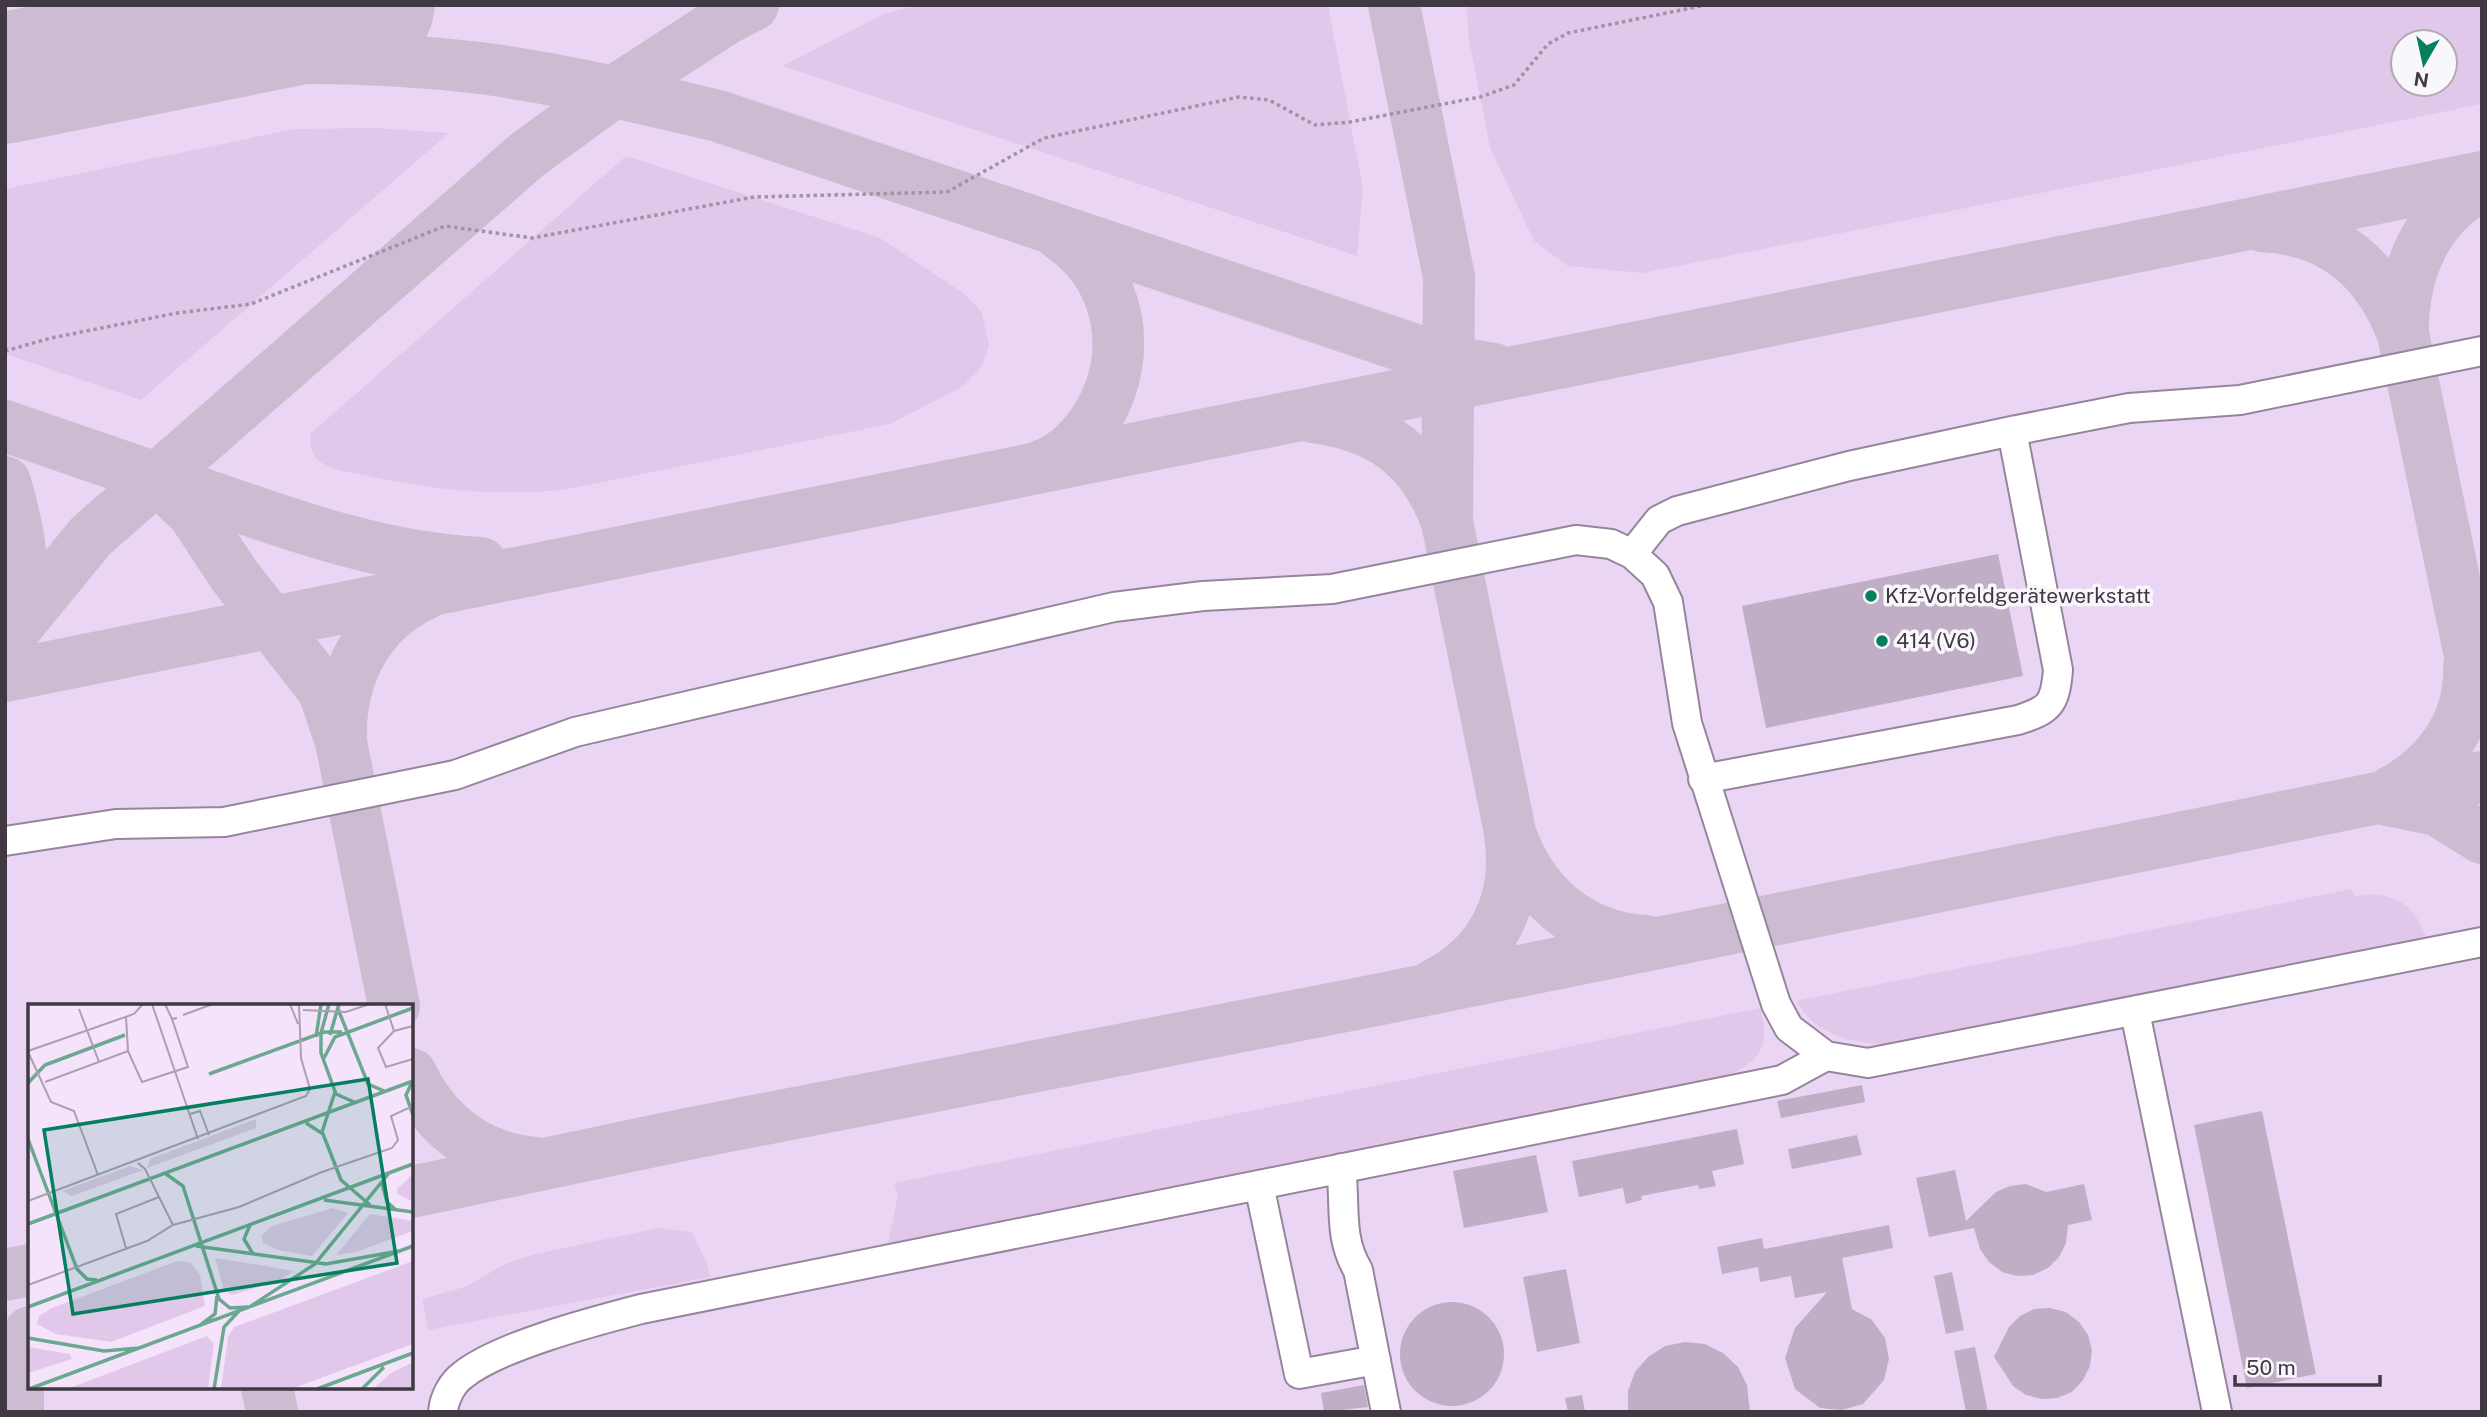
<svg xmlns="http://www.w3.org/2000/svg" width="2487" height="1417" font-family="'Public Sans',sans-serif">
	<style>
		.built { fill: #ebd5f4; fill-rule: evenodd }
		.green { fill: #e1c8ea; fill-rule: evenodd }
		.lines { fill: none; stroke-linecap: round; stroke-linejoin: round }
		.taxiway { stroke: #ccbcd2; stroke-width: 52 }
		.runway { stroke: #ccbcd2; stroke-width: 131 }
		.building { fill: #bfaec5 }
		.minor-casing { stroke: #96859c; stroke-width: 32 }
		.path { stroke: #a093a5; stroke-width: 3.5; stroke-dasharray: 3.5 3.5; stroke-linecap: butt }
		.minor { stroke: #fff; stroke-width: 28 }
		.poi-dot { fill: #05805f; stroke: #faf7fc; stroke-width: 2.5 }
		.labels { text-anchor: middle; stroke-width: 7; stroke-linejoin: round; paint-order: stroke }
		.poi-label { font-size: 21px; fill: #403943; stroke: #faf7fc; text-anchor: start }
		.inset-river { fill: none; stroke: #6ba88f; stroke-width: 3.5 }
		.inset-road { fill: none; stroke: #ad9fb2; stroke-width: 2 }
		.view { fill: #05805f; fill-opacity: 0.15; stroke: #05805f; stroke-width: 3.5 }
		.inset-edge { fill: none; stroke: #403943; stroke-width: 3.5 }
	</style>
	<rect width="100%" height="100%" fill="#f5e3fc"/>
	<path class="built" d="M5 5H2482V1412H5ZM2403 42H2445V84H2403ZM30 1006H411V1387H30Z"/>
	<path class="green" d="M921 5H1328L1363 189 1357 256 782 66 886 13Z
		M1467 5H2482V104L1643 273 1568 266 1534 241 1490 148 1468 34ZM2445 42V84H2403V42Z
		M375 128 449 133 141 400 5 354V189L294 129Z
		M626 156 880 238 965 294 982 313 989 346 981 368 962 387 890 424 563 490C495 496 429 490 363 475 349 472 327 469 317 459 310 451 310 443 310 434Z
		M2352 889 2355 897C2389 888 2416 904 2426 938L1885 1044C1848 1043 1816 1034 1796 1001Z
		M1760 1008C1771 1047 1761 1061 1725 1077L888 1244 898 1195 894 1183Z
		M658 1228 692 1232 708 1266 710 1277 428 1330 422 1299 465 1287 505 1264 536 1254Z"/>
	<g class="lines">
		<path class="taxiway" d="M1394 5 1449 277 1447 522 1510 832C1530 893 1579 938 1646 941
			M5 80C163 59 321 49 480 68 561 79 639 97 718 116L1448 361 1494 369
			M2262 226C2335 230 2378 269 2403 334L2482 713
			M2403 334C2402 274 2425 214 2482 186
			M1313 417C1381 426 1423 456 1447 522
			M5 426C69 448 133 470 197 492 291 525 381 558 481 563
			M1043 465C1065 458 1086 436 1098 416 1135 352 1121 275 1058 233
			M133 470 167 488 193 513 234 575 324 691 341 742 394 1006
			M5 482C18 527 33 588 9 632
			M5 641 91 536 527 155 615 91 726 19 753 5
			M5 676 2482 177
			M341 739C339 678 367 620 425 594
			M2391 792C2439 767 2471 722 2469 666
			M2388 800 2437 810 2482 838
			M1434 985C1493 956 1520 899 1510 835
			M411 1074C436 1126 478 1158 536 1163
			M411 1192 687 1134 1366 1002 2482 777
			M5 1275 30 1270
			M267 1387 272 1412
			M18 1411V1376L30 1332"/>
		<path class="runway" d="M5 78 369 5"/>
	</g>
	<path class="building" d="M1998 554 2023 676 1766 728 1742 606Z
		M1862 1085 1865 1102 1781 1118 1777 1101Z
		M2262 1111 2316 1374 2247 1388 2194 1125Z
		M1737 1129 1744 1164 1712 1171 1716 1186 1699 1189 1698 1185 1641 1196 1642 1200 1626 1204 1623 1188 1579 1197 1572 1161Z
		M1857 1135 1862 1155 1792 1169 1788 1149Z
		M1536 1155 1548 1212 1464 1228 1453 1171Z
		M1955 1170 1966 1221 1996 1192 2010 1186 2026 1184 2046 1192 2084 1184 2092 1220 2068 1225 2066 1243 2059 1257 2048 1268 2033 1275 2017 1276 2002 1272 1989 1262 1980 1249 1974 1228 1929 1237 1916 1178Z
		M1889 1225 1893 1248 1842 1258 1852 1309 1872 1320 1885 1338 1889 1359 1884 1380 1863 1404 1842 1410 1820 1408 1795 1389 1785 1358 1795 1328 1827 1292 1795 1298 1791 1276 1760 1282 1758 1267 1722 1274 1717 1247 1762 1238 1764 1249Z
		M1566 1269 1580 1343 1537 1352 1523 1277Z
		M1952 1272 1964 1330 1946 1334 1934 1276Z
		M1400 1354a52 52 0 1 1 104 0a52 52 0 1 1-104 0Z
		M2050 1308 2066 1312 2079 1322 2088 1335 2092 1350 2090 1366 2083 1380 2072 1392 2057 1398 2042 1399 2026 1395 2013 1386 1994 1357 2009 1327 2020 1316 2034 1309Z
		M1685 1342 1705 1344 1723 1353 1738 1367 1747 1385 1750 1412H1628V1391L1635 1372 1648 1357 1665 1346Z
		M1975 1347 1988 1412H1966L1954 1351Z
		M1364 1385 1368 1407 1324 1412 1321 1393Z
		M1582 1395 1585 1412H1568L1565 1398Z"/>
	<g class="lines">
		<g class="minor-casing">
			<path id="minor" d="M1632 554 1655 575 1668 602 1687 723 1776 1004 1789 1028 1826 1056
				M1703 779 2018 720C2050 710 2055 704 2058 670L2012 431
				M5 841 116 824 224 822 455 775 575 732 1114 607 1203 596 1332 589 1576 540 1611 544 1632 554 1659 520 1677 511 1849 466 2012 431 2129 408 2240 400 2482 351
				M2135 1012 2217 1412
				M1341 1168C1346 1205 1338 1237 1358 1270L1386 1412
				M1259 1185 1299 1374 1376 1360
				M443 1412C444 1398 452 1383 463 1375 499 1346 595 1321 641 1309L1782 1080 1826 1056 1868 1063 2482 942"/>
		</g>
		<path class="path" d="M5 351 51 338 177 313 251 304 445 226 532 238 754 197 947 192 1044 138 1239 97 1269 100 1315 125 1350 122 1480 97 1514 85 1548 44 1568 33 1706 5"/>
		<use href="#minor" class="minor"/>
	</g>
	<g class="poi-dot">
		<circle cx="1871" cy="596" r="7"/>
		<circle cx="1882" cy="641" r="7"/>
	</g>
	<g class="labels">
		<g class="poi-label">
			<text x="1885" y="603">Kfz-Vorfeldgerätewerkstatt</text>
			<text x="1896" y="648">414 (V6)</text>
		</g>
	</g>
	<g transform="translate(28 1004)">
		<rect width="385" height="385" fill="#f5e3fc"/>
		<path d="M228 115V124L119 164 122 155ZM102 162 115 166 44 192 34 187ZM385 170V198L370 190 369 185ZM305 204 320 209 284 252 250 246 235 239 234 231 244 222ZM342 210 385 217V227L328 248 308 251ZM187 254 232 261 266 267 253 276 204 291 196 286ZM149 257 163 259 172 271 177 302 83 338 28 330 9 320 11 312 24 304ZM385 257V340L263 385H193L200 333 206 323ZM179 332 186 340 180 385H39ZM0 343 42 350 44 355 0 369ZM385 358V385H345L363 369Z" fill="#e1c8ea"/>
		<path class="inset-river" d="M301 0 293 29V49L308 90 326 98M310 5 340 80 356 87M302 31 311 0M288 33 293 0M296 54 307 33 385 4M181 70 296 28H314M384 78 378 91 385 111M0 79 17 61 97 31M278 119 295 130 313 176 342 201M294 128 307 88M0 135 49 265 59 275 69 276M138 170 155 182 191 295 202 304 220 303M354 179 359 198 367 205M296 196 385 208M0 220 385 77M222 221 216 235 225 250M168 242 298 260 371 247M223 302 287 260 361 169M0 303 385 160M171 322 187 310 189 292M0 334 76 347 111 344M1 385 385 242M186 385 196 323 212 306M289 385 385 349M334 385 356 363"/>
		<path class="inset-road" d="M124 0 170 135M137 0 144 15 149 14M262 0 270 20M357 0 366 27M51 5 71 58M275 6 318 8 342 0M155 11 185 0M98 13 100 47M385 22 366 27 350 44 358 63 385 55M0 47 106 10 115 0M1 50 23 98 46 107 70 171M17 78 100 47 114 78 160 63 144 15M162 110 172 107 181 131M110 159 117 165 145 221M0 197 278 92 282 85 273 54 271 0M98 244 88 210 131 193M0 281 119 237 145 221 211 203 294 168 364 144 370 136 363 112 385 102"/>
		<path class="view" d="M340 75 369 259 45 310 16 126Z"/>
		<rect width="385" height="385" class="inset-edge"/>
	</g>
	<rect width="2487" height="1417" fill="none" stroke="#403943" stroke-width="14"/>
	<g transform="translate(2424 63) rotate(189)"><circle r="33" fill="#faf7fc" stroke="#b0abb2" stroke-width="2"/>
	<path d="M0-5L12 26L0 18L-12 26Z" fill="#05805f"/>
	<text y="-10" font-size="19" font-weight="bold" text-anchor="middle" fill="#403943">N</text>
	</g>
	<path d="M2235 1375v10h145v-10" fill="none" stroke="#403943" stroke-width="3.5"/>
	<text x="2246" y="1375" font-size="21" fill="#403943" stroke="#faf7fc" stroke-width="5" paint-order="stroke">50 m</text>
</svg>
